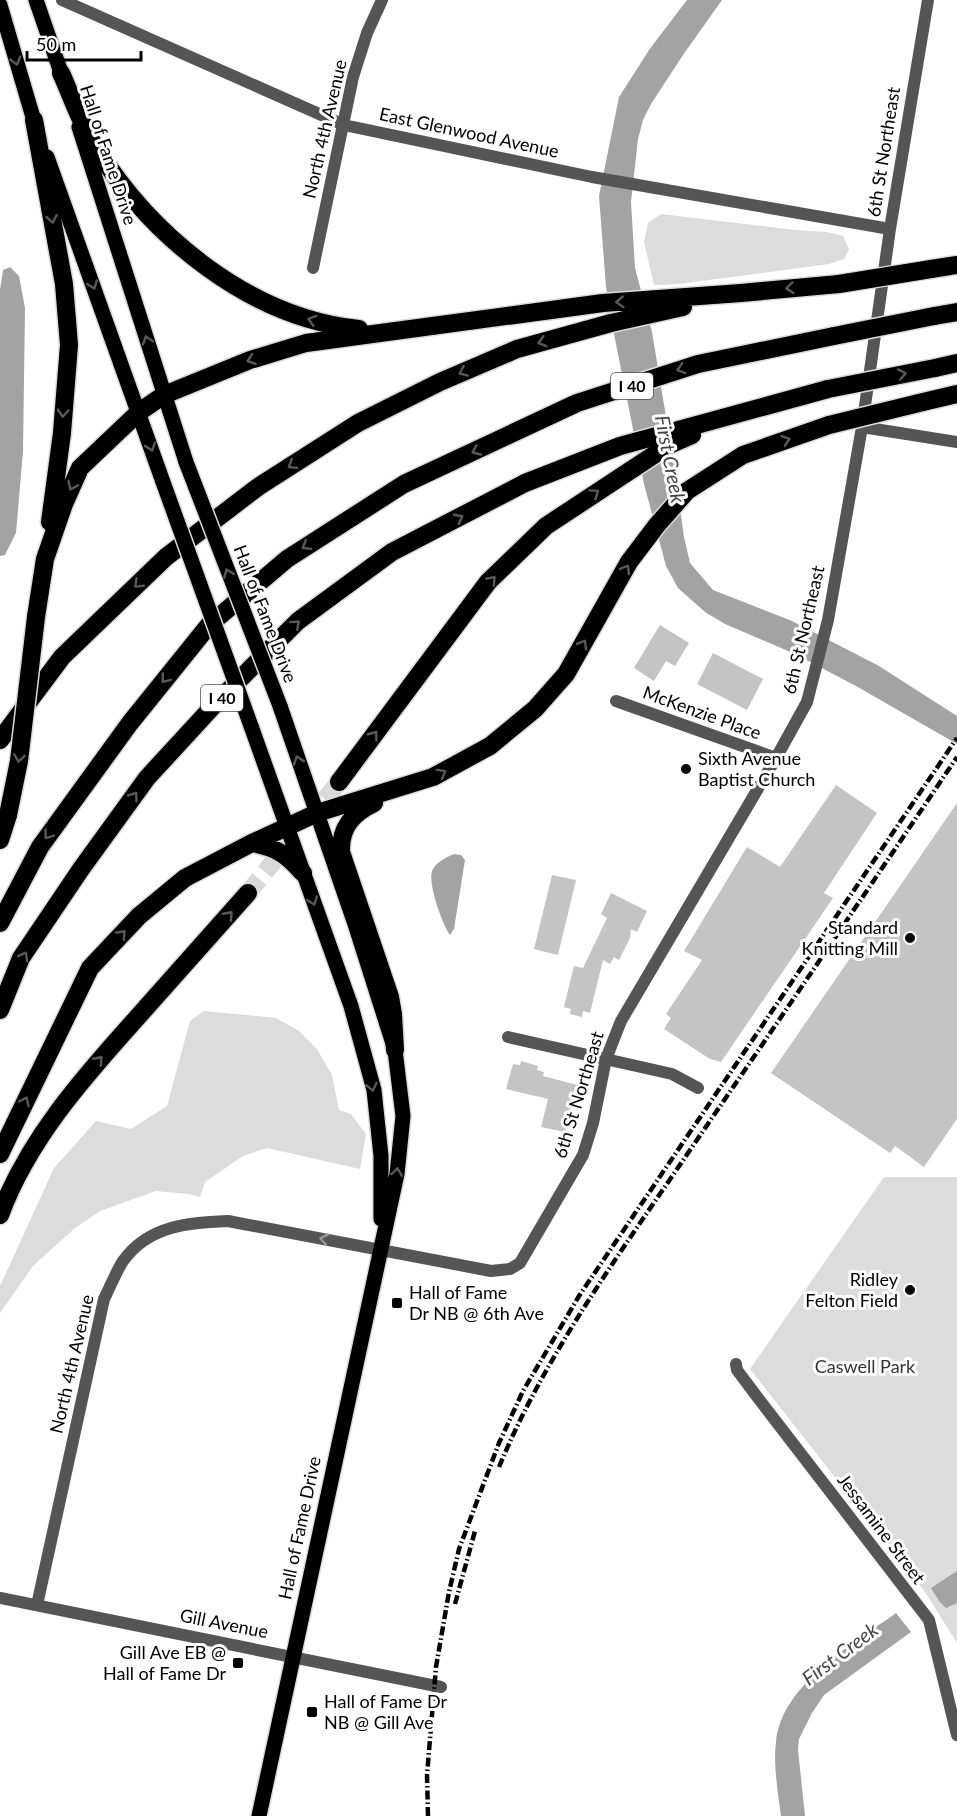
<svg xmlns="http://www.w3.org/2000/svg" width="957" height="1816" font-family="Lato,sans-serif">
	<style>
		.green { fill: #dcdcdc }
		.water { fill: #a3a3a3 }
		.building { fill: #c4c4c4 }
		.lines { fill: none; stroke-linecap: round; stroke-linejoin: round }
		.highway-tunnel { stroke: #d9d9d9; stroke-width: 18; stroke-dasharray: 18 9; stroke-linecap: butt }
		.primary-casing { stroke: #dbdbdb; stroke-width: 18 }
		.highway-casing { stroke: #dbdbdb; stroke-width: 21 }
		.street { stroke: #555; stroke-width: 12 }
		.primary { stroke: #000; stroke-width: 15 }
		.highway { stroke: #000; stroke-width: 18 }
		.rail { stroke: #000; stroke-width: 4.5; stroke-dasharray: 9 3 1.5 3; stroke-linecap: butt }
		.primary-bridge-casing { stroke: #dbdbdb; stroke-width: 18; stroke-linecap: butt }
		.highway-bridge-casing { stroke: #dbdbdb; stroke-width: 21; stroke-linecap: butt }
		.primary-bridge { stroke: #000; stroke-width: 15 }
		.highway-bridge { stroke: #000; stroke-width: 18 }
		.oneway { stroke: #595959 }
		.oneway2 { stroke: #999 }
		.poi-dot { fill: #000; stroke: #fff; stroke-width: 2 }
		.labels { text-anchor: middle; stroke-width: 6; stroke-linejoin: round; paint-order: stroke }
		.shield { fill: #fff; stroke: #4c4c4c; stroke-width: 1.5 }
		.shield-label { font-size: 16px; font-weight: bold; fill: #000 }
		.street-label { font-size: 18px; fill: #000; stroke: #fff }
		.poi-label { font-size: 18px; fill: #000; stroke: #fff; text-anchor: start }
		.park-label { font-size: 18px; fill: #333; stroke: #fff }
		.water-label { font-size: 20px; font-style: italic; fill: #444; stroke: #fff }
	</style>
	<rect width="100%" height="100%" fill="#fff"/>
	<path class="green" d="M661 214 795 230 827 232 843 236 849 249 844 259 829 264 679 284 654 285 644 242 648 223Z
		M204 1011 276 1018 299 1031 317 1049 332 1075 339 1110 351 1114 366 1134 360 1169 267 1148 243 1156 205 1182 200 1197 189 1194 156 1191 100 1211 75 1228 33 1266 0 1313V1286L54 1168 96 1121 131 1129 167 1106 190 1021Z
		M884 1177H957V1643L925 1592 750 1369Z"/>
	<path class="water" d="M687 0H722L683 55 651 104 643 120 638 139 631 202 635 268 652 332 673 459 684 537 690 563 713 590 792 621 879 666 957 716V744L856 686 795 654 725 624 705 612 678 588 666 566 644 484 615 339 606 287 599 196 619 97 649 50Z
		M10 267 19 276 25 308 23 451 16 533 5 555 0 556V290L3 270Z
		M454 854 461 855 465 860 454 929 450 935C442 924 428 884 432 871 436 862 445 858 454 854Z
		M957 1571V1603L946 1608 939 1601 931 1588Z
		M896 1613 911 1632 824 1695 812 1713 799 1739 798 1750 805 1816H781C778 1792 773 1766 776 1742 781 1685 853 1644 896 1613Z"/>
	<path class="building" d="M660 625 689 643 675 666 666 661 654 681 634 668Z
		M713 653 763 679 747 710 697 684Z
		M836 785 877 813 824 893 833 898 721 1062 710 1059 664 1029 671 1018 666 1014 702 960 684 951 747 847 780 867Z
		M957 803V1119L924 1167 895 1146 890 1153 771 1073Z
		M552 875 576 880 558 955 534 949Z
		M611 893 647 911 637 932 631 929 630 938 619 960 614 957 610 964 603 960 590 1013 583 1011 582 1017 570 1014 571 1009 564 1007 574 966 583 968 607 918 601 914Z
		M521 1061 538 1066 537 1070 544 1072 543 1076 577 1085 565 1132 541 1127 548 1099 506 1089 513 1064 520 1065Z"/>
	<g class="lines">
		<path class="highway-tunnel" d="M308 820 339 782
			M248 893 290 841"/>
		<g class="primary-casing">
			<path id="primary" d="M36 0 65 84
				M0 5 37 131
				M79 127 186 462
				M47 157 163 482
				M251 726 351 1006 374 1090 381 1156V1219
				M259 1816 397 1174 403 1116 395 1050 355 924 280 706"/>
		</g>
		<g class="highway-casing">
			<path id="highway" d="M61 73C72 97 81 125 96 148 152 237 250 318 359 329
				M34 120 64 284 69 345 62 433 50 522
				M931 269 957 265
				M934 316 957 312
				M935 368 957 363
				M923 402 957 394
				M36 617 45 559 64 504 80 468 139 412 164 395 250 360 306 343 603 303 741 293 839 284
				M0 740 62 657 166 557 258 487 358 423 440 382 517 349 611 323 683 307
				M339 782 488 582 546 526 669 445 692 435
				M374 803C353 813 340 827 341 852L390 997 393 1014 395 1050
				M0 840 8 815
				M252 843C277 848 286 854 303 873
				M0 923 40 847 130 723 209 625 287 559 404 484 577 403 698 364 834 336
				M0 1010 21 958 81 869 147 778 216 703 298 621 392 552 525 483 620 446 828 389
				M0 1154 90 968 139 916 185 878 252 843 317 813 433 777 490 746 535 709 566 674 629 562 657 525 687 491 743 455 829 425
				M0 1215C28 1140 82 1079 135 1020 172 978 210 936 248 893"/>
		</g>
		<path class="street" d="M62 0 344 125 592 177 890 229
			M313 268 353 77 367 33 382 0
			M862 427 957 442
			M616 701 776 758
			M508 1037 672 1074 698 1088
			M736 1364 737 1370 758 1398 929 1620 957 1735
			M0 1598 441 1687
			M37 1605 104 1299C110 1287 116 1272 123 1261 149 1225 188 1223 228 1221L491 1271 510 1269 520 1263 583 1155 593 1123 606 1059 621 1021 776 758 807 702 828 620 862 427 890 229 928 0"/>
		<use href="#primary" class="primary"/>
		<use href="#highway" class="highway"/>
		<path class="rail" d="M499 1467C546 1353 621 1252 690 1150 780 1019 869 888 957 757
			M455 1604 475 1531
			M428 1816 427 1775 436 1667 449 1592 459 1549 499 1443 523 1391 579 1296 957 738"/>
		<g class="primary-bridge-casing">
			<path id="primary-bridge" d="M186 462 280 706
				M163 482 251 726"/>
		</g>
		<g class="highway-bridge-casing">
			<path id="highway-bridge" d="M839 284 931 269
				M834 336 934 316
				M828 389 935 368
				M829 425 923 402
				M8 815 19 761 36 617"/>
		</g>
		<use href="#primary-bridge" class="primary-bridge"/>
		<use href="#highway-bridge" class="highway-bridge"/>
	</g>
	<defs><path id="oneway-chevron" d="M-2-3.5L2.5 0L-2 3.5" fill="none" stroke-width="1.6" stroke-linecap="round" stroke-linejoin="round" transform="scale(1.5)"/></defs>
	<g class="oneway">
		<use href="#oneway-chevron" transform="translate(16 61) rotate(74)"/>
		<use href="#oneway-chevron" transform="translate(52 219) rotate(80)"/>
		<use href="#oneway-chevron" transform="translate(93 285) rotate(70)"/>
		<use href="#oneway-chevron" transform="translate(790 288) rotate(174)"/>
		<use href="#oneway-chevron" transform="translate(620 302) rotate(176)"/>
		<use href="#oneway-chevron" transform="translate(312 320) rotate(-164)"/>
		<use href="#oneway-chevron" transform="translate(147 340) rotate(-108)"/>
		<use href="#oneway-chevron" transform="translate(542 342) rotate(164)"/>
		<use href="#oneway-chevron" transform="translate(251 360) rotate(161)"/>
		<use href="#oneway-chevron" transform="translate(681 369) rotate(162)"/>
		<use href="#oneway-chevron" transform="translate(463 372) rotate(157)"/>
		<use href="#oneway-chevron" transform="translate(902 374) rotate(-11)"/>
		<use href="#oneway-chevron" transform="translate(63 413) rotate(95)"/>
		<use href="#oneway-chevron" transform="translate(786 440) rotate(-19)"/>
		<use href="#oneway-chevron" transform="translate(151 447) rotate(71)"/>
		<use href="#oneway-chevron" transform="translate(476 451) rotate(155)"/>
		<use href="#oneway-chevron" transform="translate(292 465) rotate(148)"/>
		<use href="#oneway-chevron" transform="translate(72 486) rotate(115)"/>
		<use href="#oneway-chevron" transform="translate(595 493) rotate(-34)"/>
		<use href="#oneway-chevron" transform="translate(459 518) rotate(-28)"/>
		<use href="#oneway-chevron" transform="translate(306 546) rotate(148)"/>
		<use href="#oneway-chevron" transform="translate(626 569) rotate(-60)"/>
		<use href="#oneway-chevron" transform="translate(228 573) rotate(-111)"/>
		<use href="#oneway-chevron" transform="translate(492 580) rotate(-47)"/>
		<use href="#oneway-chevron" transform="translate(138 584) rotate(136)"/>
		<use href="#oneway-chevron" transform="translate(296 624) rotate(-42)"/>
		<use href="#oneway-chevron" transform="translate(583 644) rotate(-60)"/>
		<use href="#oneway-chevron" transform="translate(165 679) rotate(129)"/>
		<use href="#oneway-chevron" transform="translate(374 735) rotate(-53)"/>
		<use href="#oneway-chevron" transform="translate(19 758) rotate(99)"/>
		<use href="#oneway-chevron" transform="translate(298 760) rotate(-109)"/>
		<use href="#oneway-chevron" transform="translate(442 773) rotate(-29)"/>
		<use href="#oneway-chevron" transform="translate(134 796) rotate(-54)"/>
		<use href="#oneway-chevron" transform="translate(48 835) rotate(126)"/>
		<use href="#oneway-chevron" transform="translate(313 901) rotate(70)"/>
		<use href="#oneway-chevron" transform="translate(229 915) rotate(-48)"/>
		<use href="#oneway-chevron" transform="translate(122 934) rotate(-47)"/>
		<use href="#oneway-chevron" transform="translate(24 956) rotate(-61)"/>
		<use href="#oneway-chevron" transform="translate(99 1060) rotate(-48)"/>
		<use href="#oneway-chevron" transform="translate(372 1087) rotate(78)"/>
		<use href="#oneway-chevron" transform="translate(25 1101) rotate(-65)"/>
		<use href="#oneway-chevron" transform="translate(397 1172) rotate(-82)"/>
	</g>
	<use class="oneway2" href="#oneway-chevron" transform="translate(324 1239) rotate(-169)"/>
	<g class="poi-dot">
		<circle cx="686" cy="769" r="6"/>
		<circle cx="910" cy="938" r="6"/>
		<circle cx="910" cy="1290" r="6"/>
		<rect x="391" y="1297" width="12" height="12" rx="3"/>
		<rect x="232" y="1657" width="12" height="12" rx="3"/>
		<rect x="306" y="1706" width="12" height="12" rx="3"/>
	</g>
	<g class="labels">
		<g class="shield">
			<rect x="611" y="373" width="42" height="26" rx="4.5"/>
			<rect x="201" y="685" width="42" height="26" rx="4.5"/>
		</g>
		<g class="shield-label">
			<text x="632" y="392">I 40</text>
			<text x="222" y="704">I 40</text>
		</g>
		<g class="street-label">
			<text transform="translate(325 129) rotate(-77)" y="6">North 4th Avenue</text>
			<text transform="translate(469 133) rotate(12)" y="6">East Glenwood Avenue</text>
			<text transform="translate(884 152) rotate(-81)" y="6">6th St Northeast</text>
			<text transform="translate(108 155) rotate(72)" y="6">Hall of Fame Drive</text>
			<text transform="translate(265 614) rotate(69)" y="6">Hall of Fame Drive</text>
			<text transform="translate(804 630) rotate(-77)" y="6">6th St Northeast</text>
			<text transform="translate(702 713) rotate(20)" y="6">McKenzie Place</text>
			<text transform="translate(579 1095) rotate(-73)" y="6">6th St Northeast</text>
			<text transform="translate(72 1364) rotate(-77)" y="6">North 4th Avenue</text>
			<text transform="translate(300 1528) rotate(-78)" y="6">Hall of Fame Drive</text>
			<text transform="translate(881 1529) rotate(53)" y="6">Jessamine Street</text>
			<text transform="translate(224 1624) rotate(11)" y="6">Gill Avenue</text>
		</g>
		<g class="poi-label">
			<text x="698" y="765">Sixth Avenue<tspan x="698" dy="21">Baptist Church</tspan></text>
			<text x="898" y="934" text-anchor="end">Standard<tspan x="898" dy="21">Knitting Mill</tspan></text>
			<text x="898" y="1286" text-anchor="end">Ridley<tspan x="898" dy="21">Felton Field</tspan></text>
			<text x="409" y="1299">Hall of Fame<tspan x="409" dy="21">Dr NB @ 6th Ave</tspan></text>
			<text x="226" y="1659" text-anchor="end">Gill Ave EB @<tspan x="226" dy="21">Hall of Fame Dr</tspan></text>
			<text x="324" y="1708">Hall of Fame Dr<tspan x="324" dy="21">NB @ Gill Ave</tspan></text>
		</g>
		<g class="park-label">
			<text x="865" y="1373">Caswell Park</text>
		</g>
		<g class="water-label">
			<text transform="translate(670 459) rotate(79)" y="7">First Creek</text>
			<text transform="translate(840 1654) rotate(-37)" y="7">First Creek</text>
		</g>
	</g>
	<path d="M27 51v9h114v-9" fill="none" stroke="#000000" stroke-width="3"/>
	<text x="36" y="51" font-size="18" fill="#000000" stroke="#ffffff" stroke-width="4.5" paint-order="stroke">50 m</text>
</svg>
